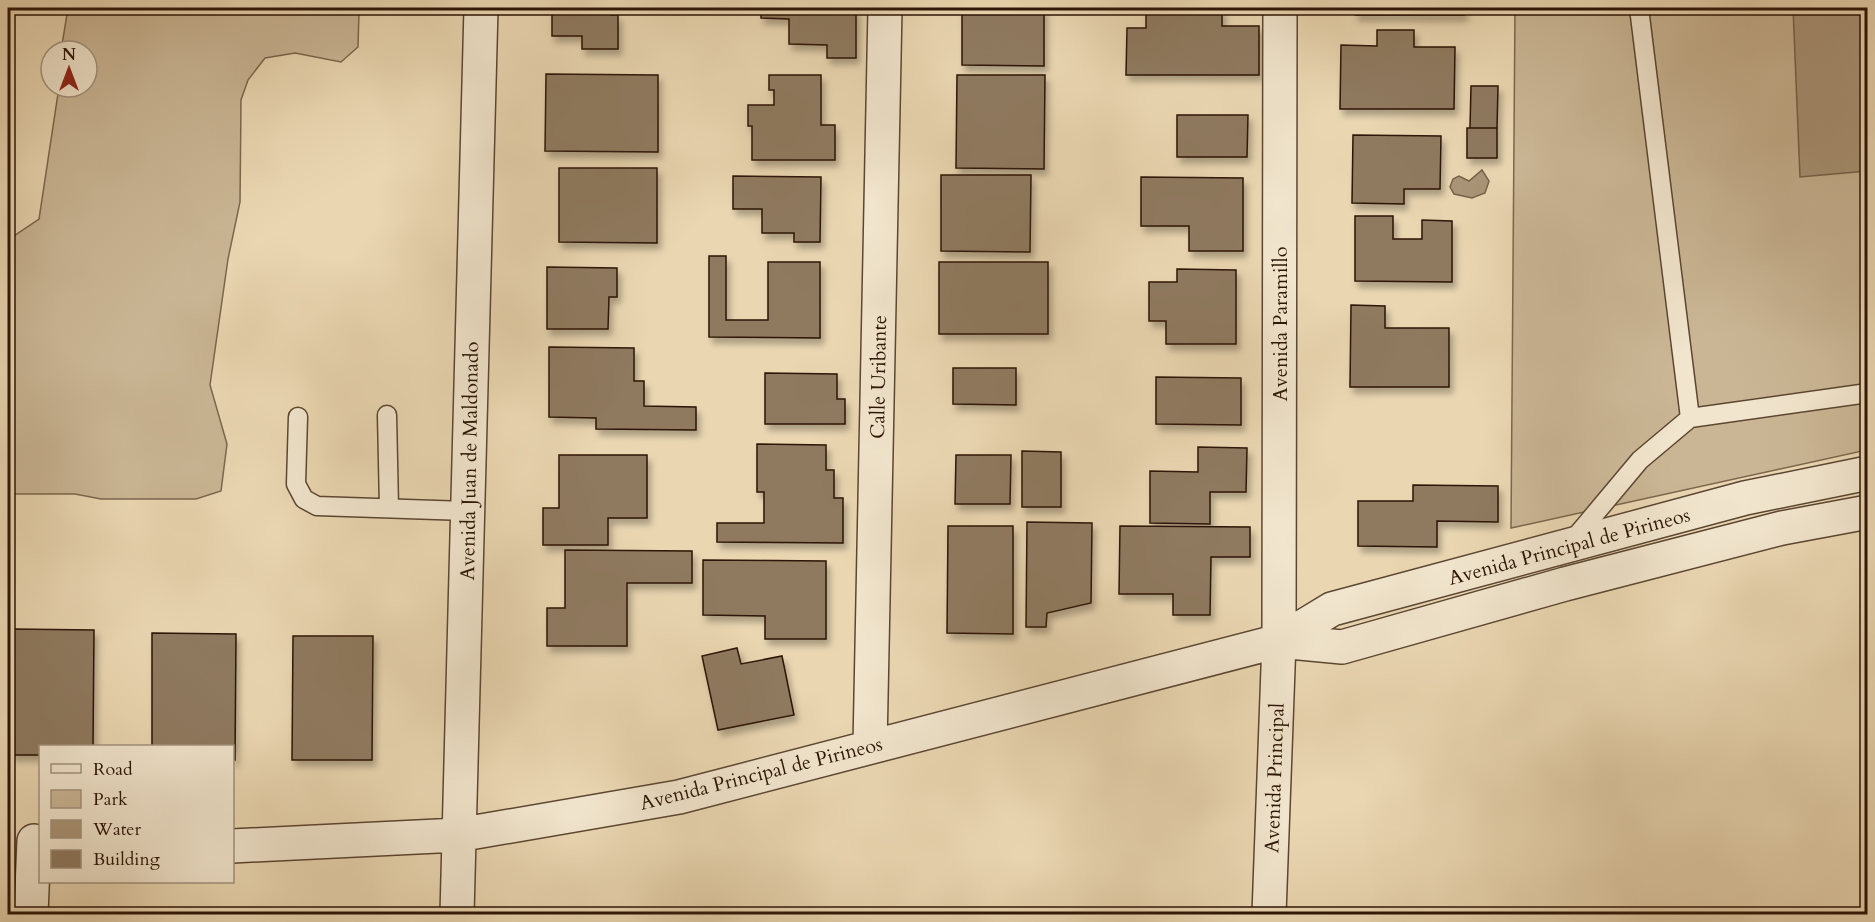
<svg xmlns="http://www.w3.org/2000/svg" width="1875" height="922" font-family="Cardo,serif">
	<style>
		.green { fill: #cab695; stroke: #7c664e; stroke-width: 1.5 }
		.water { fill: #aa9578; stroke: #78624b; stroke-width: 1.5 }
		.building { fill: #8f7a60; stroke: #2d1507; stroke-width: 1.5; filter: url(#shadow) }
		.lines { fill: none; stroke-linecap: round; stroke-linejoin: round }
		.service-casing { stroke: #5c4632; stroke-width: 21 }
		.minor-casing { stroke: #5c4632; stroke-width: 36 }
		.service { stroke: #f1e5cd; stroke-width: 18 }
		.minor { stroke: #f1e5cd; stroke-width: 33 }
		.labels { text-anchor: middle; stroke-width: 4.5; stroke-linejoin: round; paint-order: stroke }
		.street-label { font-size: 20px; fill: #2d1507; stroke: #f1e5cd }
	</style>
	<defs>
		<filter id="shadow"><feDropShadow dx="3.5" dy="6" stdDeviation="3" flood-color="#0004"/></filter>
	</defs>
	<rect width="100%" height="100%" fill="#ead7b2"/>
	<filter id="stains"><feTurbulence type="fractalNoise" baseFrequency=".00333" numOctaves="4"/><feColorMatrix values="0 0 0 0 .2 0 0 0 0 .09 0 0 0 0 .02 0 0 0 .5 -.17"/></filter>
	<radialGradient id="worn" r=".72"><stop offset=".6" stop-color="#630" stop-opacity="0"/><stop offset="1" stop-color="#630" stop-opacity=".3"/></radialGradient>
	<path class="green" d="M68 8H357L359 11 358 47 341 62 295 53 265 58 248 80 241 100 240 202 228 259 210 385 227 444 221 491 196 499H101L75 494H8V240L39 219 59 87H87V51H61Z
		M1515 8H1867V450L1511 528Z"/>
	<path class="water" d="M1793 8H1867V171L1800 177Z
		M1482 170 1489 181 1485 193 1472 198 1454 194 1450 187 1453 179 1459 176 1469 181Z"/>
	<path class="building" d="M552 8H611V15H618V49H582V36H552Z
		M761 8H856V58H827V45L789 44V19L761 18Z
		M962 8H1044V66L962 65Z
		M1146 8H1222V26H1259V75H1126L1127 28H1146Z
		M1355 8H1464V15H1355Z
		M1377 30H1414V47H1455L1454 109H1340L1341 45 1377 46Z
		M546 74 658 75V152L545 151Z
		M769 75H821V125H835V160H752V126H748V105H774V90H769Z
		M957 75H1045L1044 169 956 168Z
		M1471 86H1498L1497 128H1470Z
		M1177 115H1248L1247 157H1177Z
		M1467 128H1497V158H1467Z
		M1353 135 1441 136 1440 189H1404V204L1352 203Z
		M559 168H657V243L559 242Z
		M941 175H1031L1030 252 941 251Z
		M733 176 821 177 820 242H794V233H762V209H733Z
		M1141 177 1243 178V251H1189V226H1141Z
		M1355 216H1393V239H1422V220L1452 221V282L1355 281Z
		M709 256H726V320H768V262H820V338L709 337Z
		M939 262H1048V334H939Z
		M547 267 617 268V297H609L608 329H547Z
		M1177 269 1236 270V344H1166V321H1149V282H1177Z
		M1351 305 1385 306V328H1449V387H1350Z
		M549 347 634 348V381H644V406L696 407V430L596 429V418L549 417Z
		M953 368H1016V405L953 404Z
		M765 373 837 374V399H845V424H765Z
		M1156 377 1241 378V425L1156 424Z
		M757 444 826 445V470H834V498H843V543L717 542V523H764V492H757Z
		M1198 447 1247 448 1246 492H1210V524L1150 523V471L1198 472Z
		M1022 451 1061 452V507H1022Z
		M559 455H647V518H608V545H543V508H559Z
		M956 455H1011L1010 504H955Z
		M1413 485 1498 486V522L1437 521V547L1358 546V501H1413Z
		M1027 522 1092 523 1091 603 1047 613 1046 627H1026Z
		M948 526H1013V634L947 633Z
		M1120 526 1250 527V557H1211L1210 615H1173V594H1119Z
		M565 550 692 551V583H627V646H547V608H565Z
		M703 560 826 561V639H765V616L703 615Z
		M12 629 94 630 93 746H40V755H11Z
		M152 633 236 634 235 760H232V746H152Z
		M293 636H373L372 760H292Z
		M737 648 741 664 782 656 794 715 718 730 702 656Z"/>
	<g class="lines">
		<g class="service-casing">
			<path id="service" d="M1639 8 1690 418
				M387 415 389 508
				M298 417 296 484 304 499 317 506 466 511
				M1573 540 1640 460 1690 418 1868 393"/>
		</g>
		<g class="minor-casing">
			<path id="minor" d="M1279 641 1342 647 1565 584 1782 528 1868 512
				M870 746 885 8
				M232 846 458 835 679 797 1279 641 1332 609 1745 498 1868 473
				M31 914 34 841
				M457 914 481 8
				M1269 914 1279 641 1280 8"/>
		</g>
		<use href="#service" class="service"/>
		<use href="#minor" class="minor"/>
	</g>
	<g class="labels">
		<g class="street-label">
			<text transform="translate(1280 324) rotate(-90)" y="7">Avenida Paramillo</text>
			<text transform="translate(878 377) rotate(-89)" y="7">Calle Uribante</text>
			<text transform="translate(469 461) rotate(-89)" y="7">Avenida Juan de Maldonado</text>
			<text transform="translate(1569 546) rotate(-15)" y="7">Avenida Principal de Pirineos</text>
			<text transform="translate(761 773) rotate(-14)" y="7">Avenida Principal de Pirineos</text>
			<text transform="translate(1274 778) rotate(-88)" y="7">Avenida Principal</text>
		</g>
	</g>
	<rect width="1875" height="922" fill="none" stroke="#ead7b2" stroke-width="30"/>
	<rect x="9" y="9" width="1857" height="904" fill="none" stroke="#2d1507" stroke-width="3"/>
	<rect x="15" y="15" width="1845" height="892" fill="none" stroke="#2d1507" stroke-width="1.5"/>
	<rect x="39" y="745" width="195" height="138" fill="#f1e5cd" stroke="#a3927e" stroke-width="1.5"/>
	<rect x="51" y="764" width="30" height="9" fill="#f1e5cd" stroke="#a3927e" stroke-width="1.5"/>
	<text x="93" y="775" font-size="18" fill="#2d1507">Road</text>
	<rect x="51" y="790" width="30" height="18" fill="#cab695" stroke="#a3927e" stroke-width="1.5"/>
	<text x="93" y="805" font-size="18" fill="#2d1507">Park</text>
	<rect x="51" y="820" width="30" height="18" fill="#aa9578" stroke="#a3927e" stroke-width="1.5"/>
	<text x="93" y="835" font-size="18" fill="#2d1507">Water</text>
	<rect x="51" y="850" width="30" height="18" fill="#8f7a60" stroke="#a3927e" stroke-width="1.5"/>
	<text x="93" y="865" font-size="18" fill="#2d1507">Building</text>
	<g transform="translate(69 69)"><circle r="28" fill="#f1e5cd" stroke="#a3927e" stroke-width="1.5"/>
	<path d="M0-4.5L10 22L0 15L-10 22Z" fill="#8f2418"/>
	<text y="-9" font-size="16" font-weight="bold" text-anchor="middle" fill="#2d1507">N</text>
	</g>
	<rect width="100%" height="100%" filter="url(#stains)"/>
	<rect width="100%" height="100%" fill="url(#worn)"/>
</svg>
